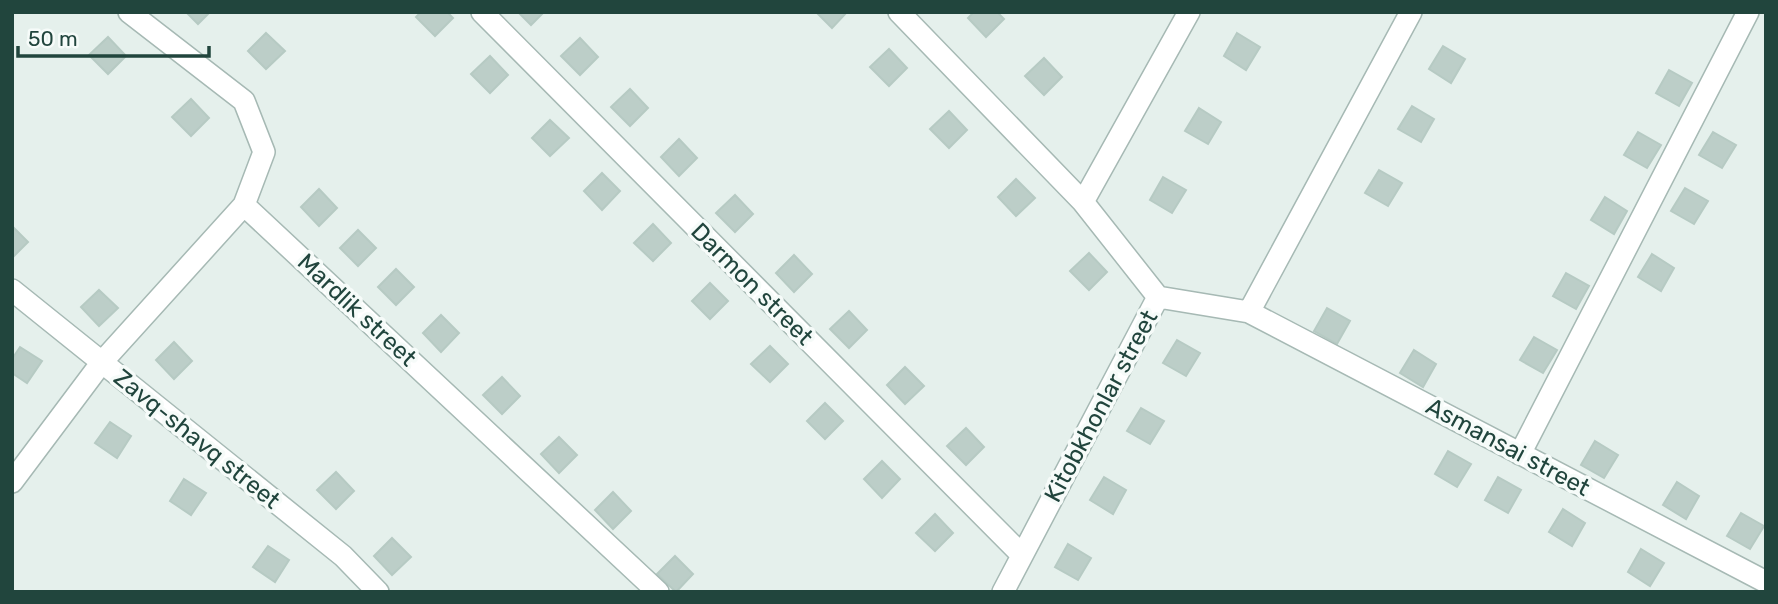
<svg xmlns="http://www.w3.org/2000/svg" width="1778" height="604" font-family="Rubik,sans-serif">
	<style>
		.building { fill: #bccec8; stroke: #b6cac3; stroke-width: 2 }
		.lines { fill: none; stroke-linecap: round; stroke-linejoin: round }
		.minor-casing { stroke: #a6b9b4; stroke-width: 24 }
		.minor { stroke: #fff; stroke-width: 21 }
		.labels { text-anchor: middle; stroke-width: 7; stroke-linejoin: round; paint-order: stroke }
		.street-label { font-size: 24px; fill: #21453d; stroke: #f6fbf9 }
	</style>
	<rect width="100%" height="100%" fill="#e5f0ec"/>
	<path class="building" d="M186 12H210L198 24Z
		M421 12H447L453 18 435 36 416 17Z
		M518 12H544L531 25Z
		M816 12H847L832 28Z
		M974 12H997L1004 19 986 37 968 18Z
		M266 33 285 51 266 69 248 51Z
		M1237 33 1260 47 1246 70 1224 56Z
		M108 37 126 56 108 74 89 55Z
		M580 38 598 57 580 75 561 56Z
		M1443 46 1465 59 1451 83 1429 69Z
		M889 49 907 68 889 86 870 67Z
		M490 56 508 75 490 93 471 74Z
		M1044 58 1062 77 1044 95 1025 76Z
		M1669 70 1692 83 1679 106 1656 93Z
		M630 89 648 108 630 126 611 107Z
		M191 99 209 118 191 136 172 117Z
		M1412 106 1434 119 1421 142 1398 129Z
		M1199 108 1221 122 1208 144 1185 131Z
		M949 111 967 130 949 148 930 129Z
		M550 120 569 138 550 156 532 138Z
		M1638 132 1661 145 1647 168 1624 155Z
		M1713 132 1736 145 1722 168 1699 155Z
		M679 139 697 158 679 176 661 157Z
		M1379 170 1402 183 1388 206 1365 193Z
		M602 173 620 191 602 210 584 191Z
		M1163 177 1186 190 1172 213 1150 200Z
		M1016 179 1035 198 1016 216 998 197Z
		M1685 188 1708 201 1694 224 1671 211Z
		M319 189 337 208 319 226 301 207Z
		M735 195 753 214 735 232 716 213Z
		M1605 197 1627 211 1614 234 1591 220Z
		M653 224 671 243 653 261 634 243Z
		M12 226 28 242 12 258Z
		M358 230 376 248 358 266 340 248Z
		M1089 253 1107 272 1089 290 1070 271Z
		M1652 254 1674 268 1661 291 1638 277Z
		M794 255 812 274 794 292 776 273Z
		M396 269 414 287 396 305 378 287Z
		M1566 273 1589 286 1576 309 1553 296Z
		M710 283 728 301 710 319 692 301Z
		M99 290 118 308 99 326 81 307Z
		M1327 308 1350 321 1337 344 1314 331Z
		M849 311 867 330 849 348 830 329Z
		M441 315 459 333 441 352 423 333Z
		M1534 337 1557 350 1543 373 1520 360Z
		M1177 340 1200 353 1186 376 1163 363Z
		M174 342 192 361 174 379 156 360Z
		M770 346 788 364 770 382 751 364Z
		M20 347 42 361 27 383 12 373V359Z
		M1414 350 1436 364 1423 387 1400 373Z
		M905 367 924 386 905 404 887 385Z
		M502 377 520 396 502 414 483 395Z
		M825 403 843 421 825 439 807 421Z
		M1141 408 1164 421 1150 444 1127 431Z
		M110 422 131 436 117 458 95 443Z
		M966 428 984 447 966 465 947 446Z
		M559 437 577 455 559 473 541 454Z
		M1595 441 1618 455 1604 478 1581 465Z
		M1448 451 1471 464 1457 487 1435 474Z
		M882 461 900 479 882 498 864 479Z
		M336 472 354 491 336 509 317 490Z
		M1104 477 1126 490 1113 514 1090 500Z
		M1498 477 1521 490 1508 513 1485 500Z
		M184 479 206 493 191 515 170 501Z
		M1677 482 1699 496 1686 519 1663 505Z
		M613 492 631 511 613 529 595 510Z
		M1563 509 1585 523 1572 546 1549 532Z
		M1741 513 1764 526 1750 549 1727 536Z
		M935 514 953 533 935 551 916 533Z
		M392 538 411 557 392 575 374 556Z
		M1068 544 1091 558 1078 580 1055 567Z
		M268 546 289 560 275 582 253 567Z
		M1641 549 1664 563 1650 586 1628 572Z
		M675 556 693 574 676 592 657 574Z"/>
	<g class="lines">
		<g class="minor-casing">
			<path id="minor" d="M129 12 244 101 264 152 244 205 658 592
				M482 12 1022 555
				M899 12 1083 202
				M12 290 343 556 378 592
				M1158 297 1249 312 1766 582
				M1249 312 1411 12
				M1520 454 1748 12
				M12 482 102 362 244 205
				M1003 592 1158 297 1083 202 1189 12"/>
		</g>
		<use href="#minor" class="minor"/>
	</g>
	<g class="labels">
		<g class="street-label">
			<text transform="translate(752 284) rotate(45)" y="8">Darmon street</text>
			<text transform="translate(357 310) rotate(43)" y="8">Mardlik street</text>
			<text transform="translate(1101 406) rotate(-62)" y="8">Kitobkhonlar street</text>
			<text transform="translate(197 439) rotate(39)" y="8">Zavq-shavq street</text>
			<text transform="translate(1508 447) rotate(28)" y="8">Asmansai street</text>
		</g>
	</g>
	<rect width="1778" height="604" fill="none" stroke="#21453d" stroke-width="28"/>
	<path d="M18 46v10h191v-10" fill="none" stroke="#21453d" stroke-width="3.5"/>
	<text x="28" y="46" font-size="21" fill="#21453d" stroke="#f6fbf9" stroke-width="5" paint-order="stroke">50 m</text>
</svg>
